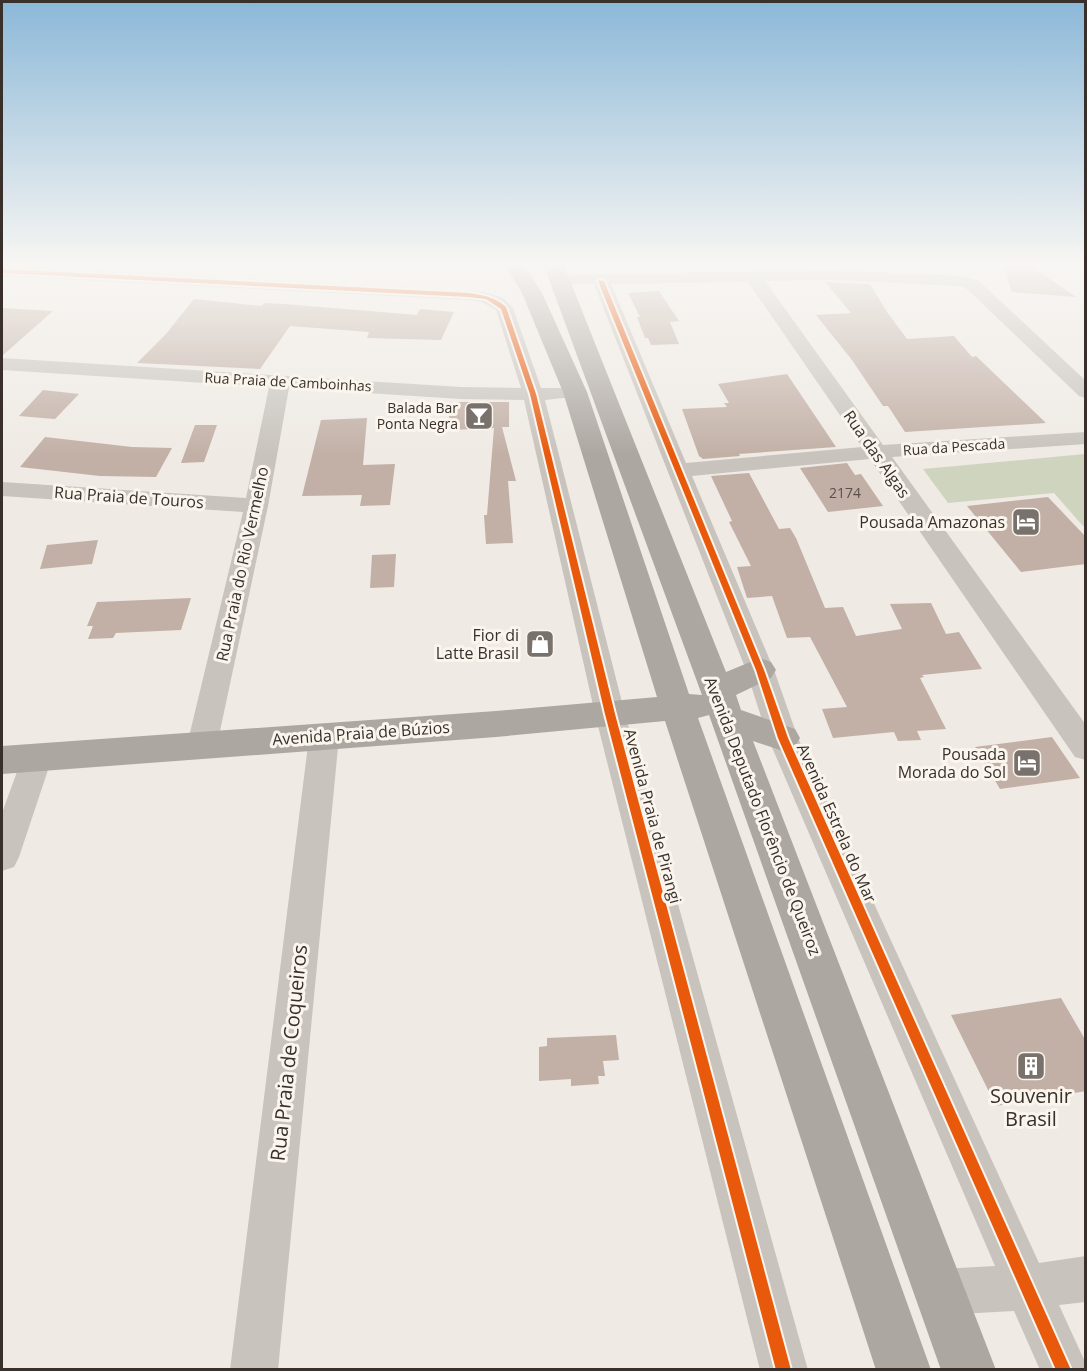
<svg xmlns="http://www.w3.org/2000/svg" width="1087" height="1371" font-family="'Open Sans',sans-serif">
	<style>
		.green { fill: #cfd4bf }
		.building { fill: #c2b0a6 }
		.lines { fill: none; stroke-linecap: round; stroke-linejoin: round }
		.minor { fill: #c8c3bd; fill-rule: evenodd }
		.major { fill: #ada7a2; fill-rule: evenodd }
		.cycleway-casing { stroke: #faf5ed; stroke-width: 4 }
		.cycleway { fill: #e8590c; fill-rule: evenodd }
		.labels { text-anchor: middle; stroke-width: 6; stroke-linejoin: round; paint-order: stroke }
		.far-street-label { font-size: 14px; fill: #39302b; stroke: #faf5ed }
		.far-poi-label { font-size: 14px; fill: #39302b; stroke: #faf5ed; text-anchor: end }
		.number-label { font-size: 14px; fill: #5b504a }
		.street-label { font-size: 16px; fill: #39302b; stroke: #faf5ed }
		.poi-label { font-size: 16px; fill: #39302b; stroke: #faf5ed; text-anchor: end }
		.near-street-label { font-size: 20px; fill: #39302b; stroke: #faf5ed }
		.near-poi-label { font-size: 20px; fill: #39302b; stroke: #faf5ed }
	</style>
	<rect width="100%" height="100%" fill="#efeae4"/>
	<path class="green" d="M1085 454 1086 526H1083L1054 493 948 503 923 469Z"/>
	<path class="building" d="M1002 263H1027L1076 297 1012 292Z
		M825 282 870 284 887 312 907 339 954 336 972 357 976 356 1046 423 905 432 888 406H883L852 360 816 315 851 313Z
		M659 291 679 321 670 322 679 344 651 345 648 338H645L637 317H640L628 293Z
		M194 299 262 306 264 303 285 304 417 315 420 309 454 312 441 340 367 338 369 332 290 326 260 369 137 363 166 334Z
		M2 308 53 311 2 356Z
		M787 374 836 447 739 454 740 456 703 459 699 456 682 409 727 407 724 403H729L718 384Z
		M43 390 79 394 55 419 19 416Z
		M447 402H509V427H502L516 481H508L513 543 486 544 484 515H487L494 428 451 430Z
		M367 418 363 465 395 464 390 505 360 506 362 495 302 496 321 420Z
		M195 425H217L204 462 181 463Z
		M45 437 132 447 172 448 156 477 100 476 20 467Z
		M847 463 855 475 861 474 883 506 828 512 800 468Z
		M749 473 779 529 790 528 796 538 825 608 843 607 856 636 902 629 890 604 931 603 946 634 959 632 982 669 922 675 924 677 920 678 946 729 917 731 921 740 898 741 894 732 833 738 822 709 847 707 810 637 787 638 772 596 747 598 737 567 751 566 729 522 732 521 711 476Z
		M1048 497 1086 537V564L1021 572 967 506Z
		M98 540 92 564 40 569 47 545Z
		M396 554 394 587 370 588 372 555Z
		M191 598 181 630 116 633 113 638 88 639 93 626H87L97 602Z
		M1052 737 1080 778 1000 789 975 747Z
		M1061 998 1086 1041V1091L996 1106 951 1015Z
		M616 1035 619 1060 603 1061 605 1076H598L599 1084 571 1086V1079L539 1081V1047L547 1046V1038Z"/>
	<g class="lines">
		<path class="minor" d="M2 266 484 292 503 298 513 308 541 388H582L585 392 582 396 545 400 625 714 808 1370H760L595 714 524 400 461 399 289 388 268 506 217 745 213 753 202 756 191 753 187 745 243 512 2 496V482L246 498 269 387 2 370V358L461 387 521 388 496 310 482 302 469 300 2 276Z
			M830 270 962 276 979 281 1086 381V398L1079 396 967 289 960 286 830 280 765 281 883 445 1086 432V444L892 457 1086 725V760L1075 757 870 459 692 476 774 670 798 738 1039 1263 1086 1256V1302L1059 1305 1086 1364V1370H1040L1014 1311 941 1315 925 1308 918 1292 925 1276 941 1269 995 1266 768 738 746 670 594 284H554L551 280 554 276 560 275ZM748 282 862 447 686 463 611 284Z
			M324 726 335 729 339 737 278 1370H230L309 737 313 729Z
			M37 746 48 750 52 758 19 857 14 867 2 871V813L22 758 26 750Z"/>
		<path class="major" d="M504 263H523L542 293 587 392 689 694 702 695 543 263H563L726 672 760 658 771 662 776 670 771 678 736 695 741 710 795 729 800 738 795 747 783 751 753 741 996 1370H941L709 715 698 718 931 1370H876L665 721 496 737 2 774V746L496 711 657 697 563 392 522 293Z"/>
		<g class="cycleway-casing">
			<path id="cycleway" d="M2 269 469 293C483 295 495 297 506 307L536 394 615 714 791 1370H776L605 714 530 394 501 309 486 299 469 297 2 273Z
				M599 280 604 281 764 670 788 738 1071 1370H1056L778 738 756 670 598 281Z"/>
		</g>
		<use href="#cycleway" class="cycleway"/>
	</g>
	<linearGradient id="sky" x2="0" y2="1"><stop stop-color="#8bb8d8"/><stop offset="0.58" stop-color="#f8f6f3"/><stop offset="1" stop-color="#f8f6f3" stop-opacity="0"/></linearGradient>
	<rect width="1087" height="455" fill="url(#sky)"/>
	<defs>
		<g id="bar-square" transform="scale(1.5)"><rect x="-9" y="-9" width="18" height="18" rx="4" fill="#79716c" stroke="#faf5ed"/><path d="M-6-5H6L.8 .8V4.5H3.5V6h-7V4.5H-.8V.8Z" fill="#fff"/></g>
		<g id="hotel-square" transform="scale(1.5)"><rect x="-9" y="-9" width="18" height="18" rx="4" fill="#79716c" stroke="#faf5ed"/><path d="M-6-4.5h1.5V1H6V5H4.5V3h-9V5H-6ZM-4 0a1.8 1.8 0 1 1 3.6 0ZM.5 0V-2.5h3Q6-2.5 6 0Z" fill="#fff"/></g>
		<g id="shop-square" transform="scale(1.5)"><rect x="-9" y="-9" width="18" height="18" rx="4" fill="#79716c" stroke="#faf5ed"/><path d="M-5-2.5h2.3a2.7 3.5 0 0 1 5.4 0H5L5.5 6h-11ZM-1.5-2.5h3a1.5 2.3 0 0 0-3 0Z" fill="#fff"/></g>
		<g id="building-square" transform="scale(1.5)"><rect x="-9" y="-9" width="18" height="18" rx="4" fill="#79716c" stroke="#faf5ed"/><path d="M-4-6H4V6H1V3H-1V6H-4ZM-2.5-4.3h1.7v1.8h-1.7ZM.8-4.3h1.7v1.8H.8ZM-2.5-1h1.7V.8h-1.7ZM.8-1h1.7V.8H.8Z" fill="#fff"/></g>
	</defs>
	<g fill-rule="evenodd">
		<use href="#bar-square" x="479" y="416"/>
		<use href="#hotel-square" x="1026" y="522"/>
		<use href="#shop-square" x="540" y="644"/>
		<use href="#hotel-square" x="1027" y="763"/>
		<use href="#building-square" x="1031" y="1066"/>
	</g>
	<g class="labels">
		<g class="far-street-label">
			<text transform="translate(288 382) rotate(3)" y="5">Rua Praia de Camboinhas</text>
			<text transform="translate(954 447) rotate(-4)" y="5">Rua da Pescada</text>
		</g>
		<g class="far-poi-label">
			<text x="458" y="413">Balada Bar<tspan x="458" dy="16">Ponta Negra</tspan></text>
		</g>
		<g class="number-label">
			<text x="845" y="498">2174</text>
		</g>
		<g class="street-label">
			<text transform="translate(877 454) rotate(55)" y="6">Rua das Algas</text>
			<text transform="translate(129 497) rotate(4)" y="6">Rua Praia de Touros</text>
			<text transform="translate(242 564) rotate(-78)" y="6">Rua Praia do Rio Vermelho</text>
			<text transform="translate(361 733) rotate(-4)" y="6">Avenida Praia de Búzios</text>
			<text transform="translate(653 816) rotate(75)" y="6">Avenida Praia de Pirangi</text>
			<text transform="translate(763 816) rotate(69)" y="6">Avenida Deputado Florêncio de Queiroz</text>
			<text transform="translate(837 823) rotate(66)" y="6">Avenida Estrela do Mar</text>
		</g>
		<g class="poi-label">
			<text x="1005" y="528">Pousada Amazonas</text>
			<text x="519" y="641">Fior di<tspan x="519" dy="18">Latte Brasil</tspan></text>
			<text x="1006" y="760">Pousada<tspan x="1006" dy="18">Morada do Sol</tspan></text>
		</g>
		<g class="near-street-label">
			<text transform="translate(289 1053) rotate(-84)" y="7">Rua Praia de Coqueiros</text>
		</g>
		<g class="near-poi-label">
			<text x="1031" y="1103">Souvenir<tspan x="1031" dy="23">Brasil</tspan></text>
		</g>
	</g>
	<rect width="1087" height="1371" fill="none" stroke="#39302b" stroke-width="6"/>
</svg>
